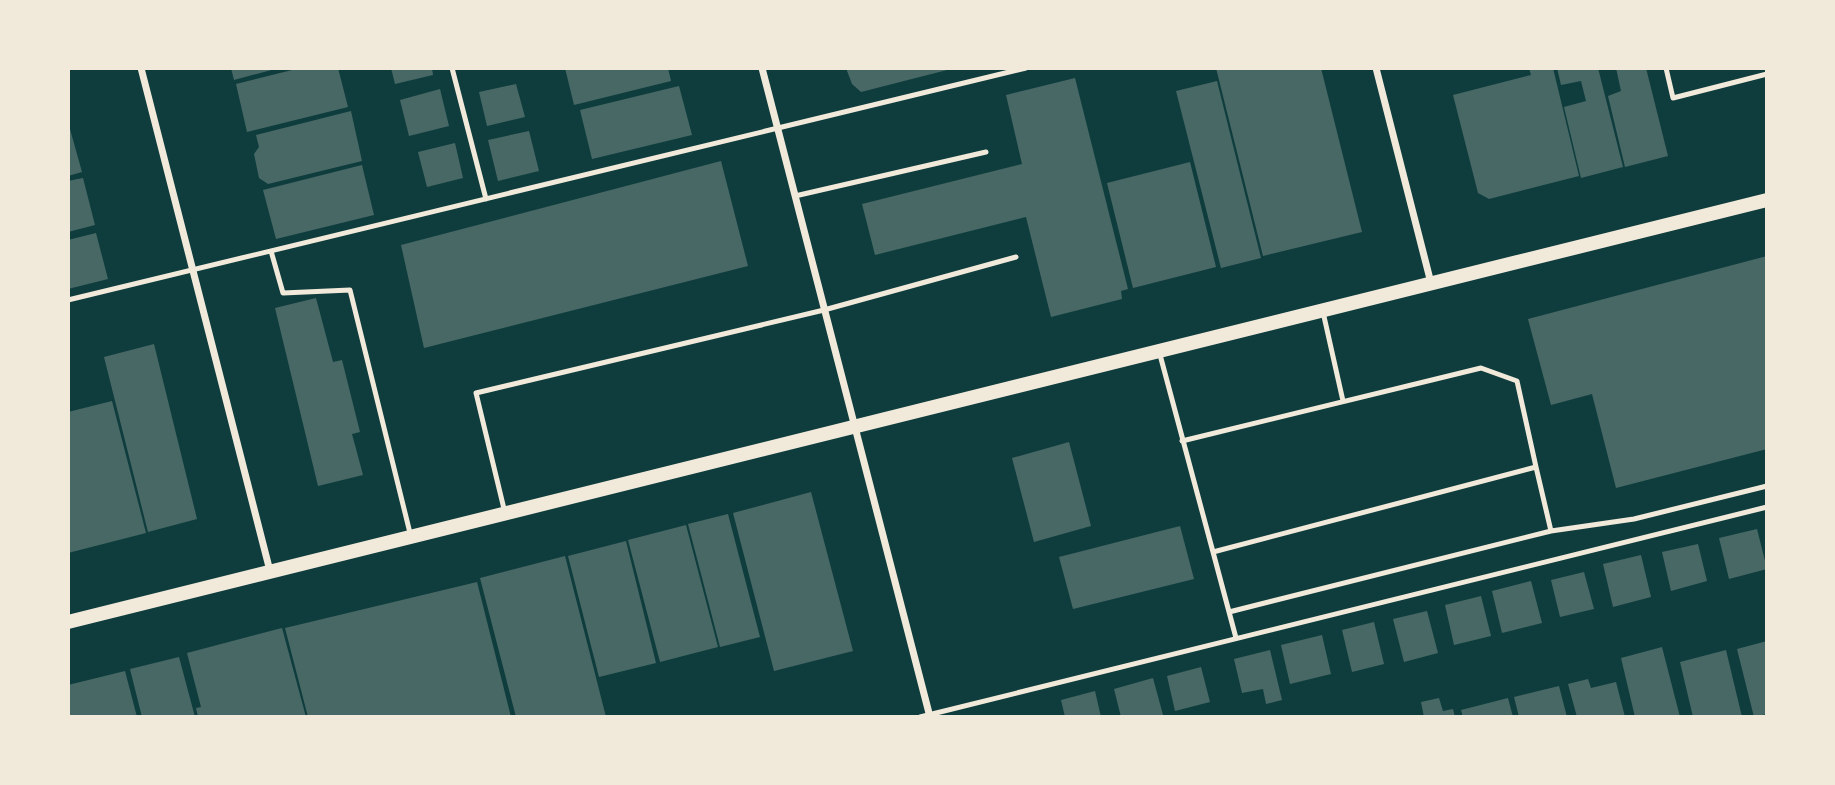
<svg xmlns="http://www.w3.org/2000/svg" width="1835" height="785" font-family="'Source Sans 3',sans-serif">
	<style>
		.building { fill: #486865 }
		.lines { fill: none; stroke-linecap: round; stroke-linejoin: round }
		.service { stroke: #f1e9da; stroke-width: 5 }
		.minor { stroke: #f1e9da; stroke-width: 7 }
		.secondary { stroke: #f1e9da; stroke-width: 14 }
	</style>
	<rect width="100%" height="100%" fill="#0f3d3e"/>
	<path class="building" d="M231 68H275V69L234 80Z
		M300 68H338L348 107 247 132 236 84Z
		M391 68H432L433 75 395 84Z
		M565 68H668L671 81 574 105Z
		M846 68H951V69L861 92 852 84Z
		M1216 68H1321L1362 232 1263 256Z
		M1529 68H1553L1579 176 1489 199 1478 193 1453 95 1531 75Z
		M1557 68H1598L1623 167 1581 178 1564 107 1586 101 1581 81 1561 85Z
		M1616 68H1646L1668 156 1625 167 1608 96 1621 91Z
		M1075 78 1128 289 1121 291 1122 299 1051 317 1026 217 875 255 862 204 1022 164 1006 95Z
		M1217 81 1261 258 1221 268 1176 91Z
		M516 84 525 117 487 126 479 92Z
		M679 86 692 135 592 159 580 110Z
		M440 89 449 126 409 136 400 100Z
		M351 111 362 161 268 184 259 178 254 154 259 147 256 135Z
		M68 122 82 172 68 176Z
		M529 131 539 171 498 181 488 140Z
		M455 143 463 178 427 187 418 152Z
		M721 161 748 266 424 348 401 245Z
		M1190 162 1216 267 1133 288 1107 183Z
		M362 165 374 215 276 239 263 190Z
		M83 178 95 225 68 232V181Z
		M96 233 108 279 68 289V240Z
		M1767 256V449L1616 488 1592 394 1551 405 1528 319Z
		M316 298 333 362 342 360 360 432 352 434 363 475 318 486 275 308Z
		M154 344 197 519 148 532 104 357Z
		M112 401 146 533 68 553V412Z
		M1069 442 1091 526 1034 542 1012 458Z
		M811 492 853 651 774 671 733 513Z
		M728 514 760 637 720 647 688 524Z
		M686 525 718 647 660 662 628 540Z
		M1180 526 1194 579 1073 609 1059 557Z
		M1757 529 1767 569 1729 579 1719 538Z
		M626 541 656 663 599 677 568 556Z
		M1698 544 1707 581 1671 591 1662 552Z
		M1641 555 1651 597 1613 607 1603 564Z
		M565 556 606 717H516L480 578Z
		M1584 572 1594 609 1560 617 1551 580Z
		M1531 581 1542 623 1502 633 1492 591Z
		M477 582 511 717H308L285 628Z
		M1481 596 1491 636 1454 645 1445 605Z
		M1427 611 1438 653 1404 662 1393 619Z
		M1374 622 1384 664 1352 672 1342 630Z
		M282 628 306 717H198L196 708 201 707 187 653Z
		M1322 635 1331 674 1290 684 1281 645Z
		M1767 641V714L1754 717 1737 649Z
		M1662 647 1680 717H1635L1621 658Z
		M1270 650 1282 700 1266 704 1263 689 1242 693 1234 659Z
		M1726 650 1742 717H1693L1680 662Z
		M179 657 195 717H142L130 669Z
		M1201 667 1210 702 1175 711 1167 676Z
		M125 671 137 717H68V685Z
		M1153 678 1163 715 1121 717 1114 689Z
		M1588 679 1591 688 1616 682 1625 717H1577L1568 684Z
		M1559 686 1567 717H1519L1514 697Z
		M1095 691 1101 717H1065L1061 700Z
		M1439 698 1443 711 1453 709 1455 717H1424L1421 702Z
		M1508 698 1513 717H1463L1461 710Z"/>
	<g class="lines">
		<path class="service" d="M452 68 486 199
			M1666 68 1673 98 1767 74
			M795 196 986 152
			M271 251 283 293 350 290 411 537
			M68 300 1026 68
			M1323 312 1343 401
			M1159 351 1213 552 1536 467 1517 381 1481 368 1182 441
			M505 513 476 393 824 310 1016 257
			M1551 531 1634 519 1767 486
			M1213 552 1236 638
			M1229 612 1551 531 1536 467
			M920 717 1767 507"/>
		<path class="minor" d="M141 68 270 571
			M762 68 930 717
			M1376 68 1431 283"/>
		<path class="secondary" d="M68 622 1767 200"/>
	</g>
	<rect width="1835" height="785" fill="none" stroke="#f1e9da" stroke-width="140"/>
</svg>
